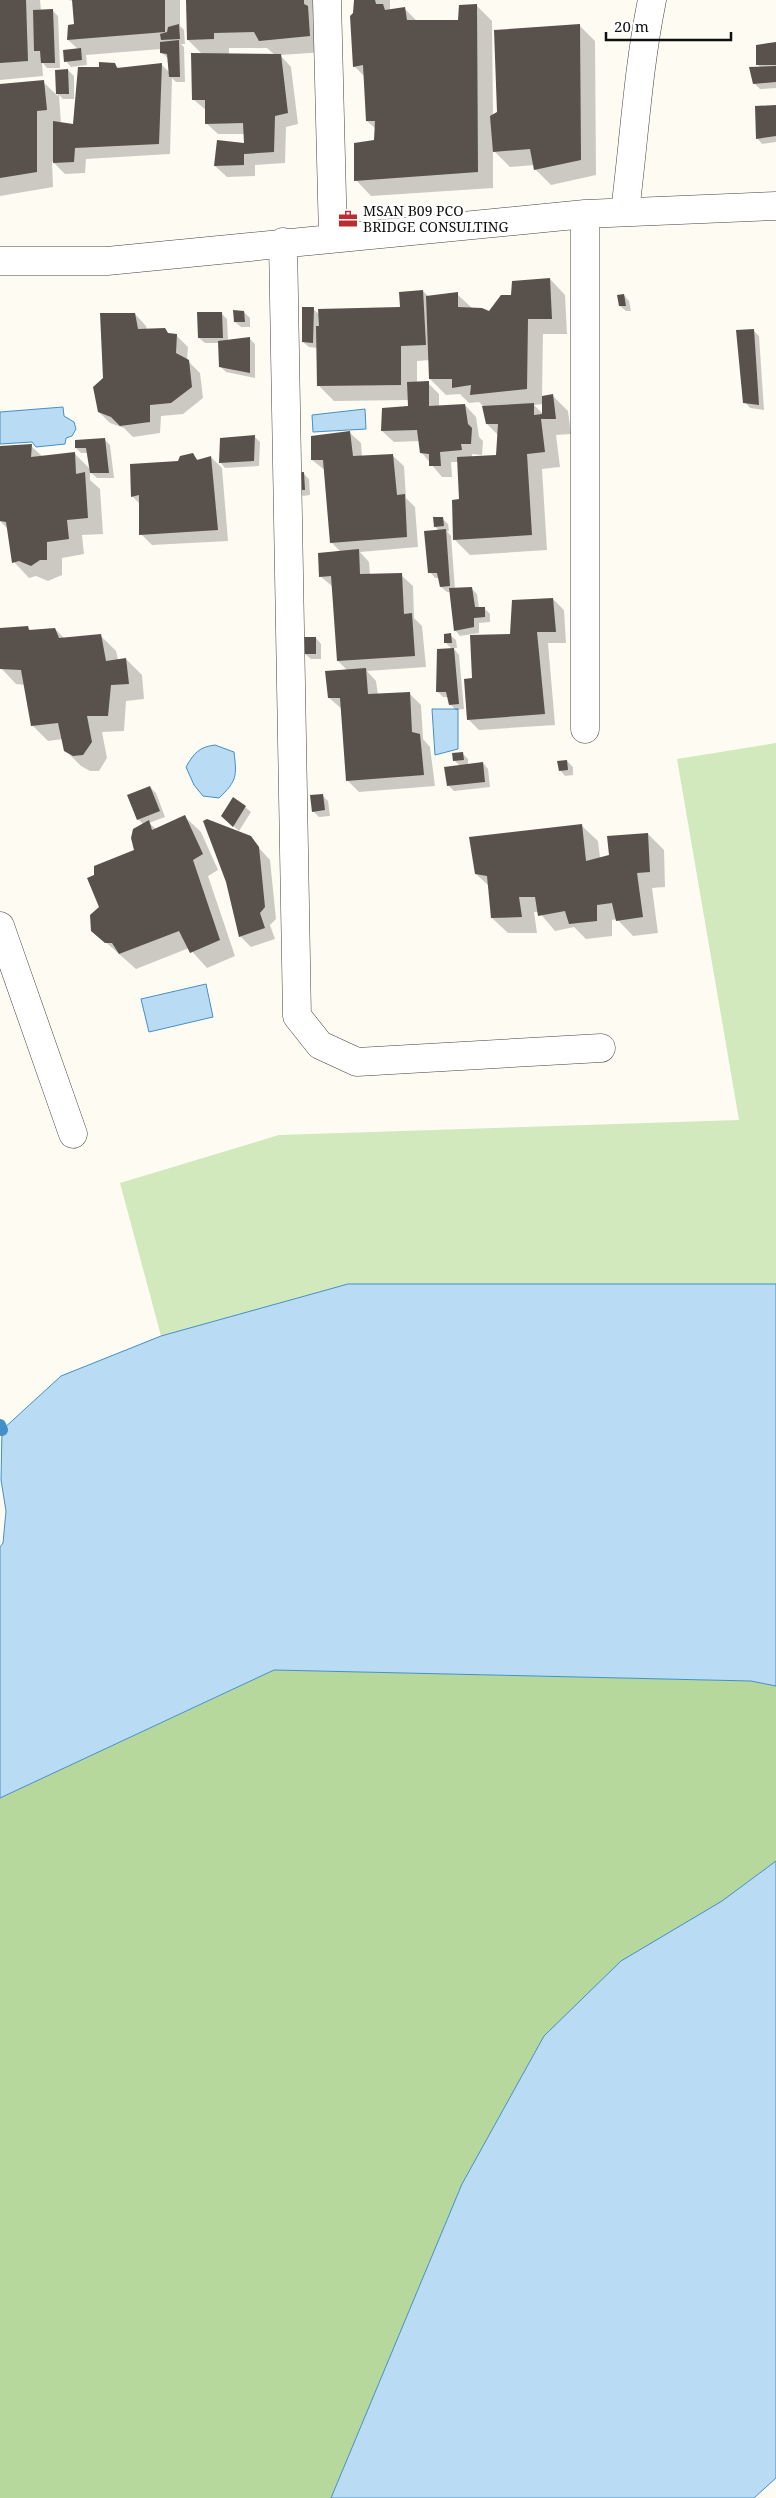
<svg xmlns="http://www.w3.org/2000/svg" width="776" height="2498" font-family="'Noto Serif',serif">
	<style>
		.green { fill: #d2e8bd }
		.forest { fill: #b6d89c }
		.water { fill: #b9dcf4; stroke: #438fc8 }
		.shadow { fill: #0003; fill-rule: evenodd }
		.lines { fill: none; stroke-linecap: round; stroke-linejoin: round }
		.stream { stroke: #438fc8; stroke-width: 12 }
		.building { fill: #58514c }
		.minor-casing { stroke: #424242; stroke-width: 29 }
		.minor { stroke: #fff; stroke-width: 28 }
		.labels { text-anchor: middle; stroke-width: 5; stroke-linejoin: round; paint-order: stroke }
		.poi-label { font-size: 14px; fill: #0f0f0f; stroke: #fff; text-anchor: start }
	</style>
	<rect width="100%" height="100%" fill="#fefcf2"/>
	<path class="green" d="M776 743V1284H348L161 1336 120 1183 279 1135 739 1120 677 759Z"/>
	<path class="forest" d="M274 1670 751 1681 776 1686V1861L544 2036 462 2184 331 2498H0V1798Z"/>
	<path class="water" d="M63 407 64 416 74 422 76 429 72 436 66 438 65 444 36 447 32 442 0 444V412Z
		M365 409 366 429 313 432 312 415Z
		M432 709H458V749L435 755Z
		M215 745 234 752C237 776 237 781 219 798L203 796 194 785 186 767C194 753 199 747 215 745Z
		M206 984 213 1017 149 1032 141 999Z
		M348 1284H776V1686L751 1681 274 1670 0 1798V1547L3 1543 6 1511 1 1480 2 1430 61 1376 161 1336Z
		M776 1861V2478L754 2498H331L462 2184 544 2036 621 1961 722 1901Z"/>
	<path class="shadow" d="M0 0H40L41 11H53L58 16 60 68H47L42 62 43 76 0 80Z
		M68 0H180V26L184 30 185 44H181L184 47 185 82H176L172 78 170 154 86 159 85 173 65 174 52 161 53 187 0 196V85L43 82 58 96 57 71 68 70 74 76V99H63L59 95 61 124 74 125 100 69 114 64 120 69 161 64 170 73 169 59 162 53 161 49 86 55 87 65 71 67 66 61 78 49 68 40 75 25 74 1Z
		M188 0H325V52L280 55 291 67 298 124 286 127 285 163 255 165V176L227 177 215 166 246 144 245 134H218L206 123 207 111 194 100 203 55 188 40ZM229 48H267L275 55H229Z
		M355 0H390V10L404 8 417 21H459L476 5 492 21 493 116 498 113 580 26 595 41 596 175 551 185 535 169V165L510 167 493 150V188L371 196 356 180 375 141 376 129 367 121 365 77 354 66Z
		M776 43V88L760 89 754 83 761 68 757 64Z
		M776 107V142L762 144 757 138Z
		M550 279 565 295 567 334H543L542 397 553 396 568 411 571 434 556 435 560 467 542 469 547 550 470 555 455 540 460 500 458 462H451L452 477H442L421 452 419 441 394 442 382 431 409 407V400L334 401 318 385 317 348 309 347 303 342 313 309 320 315 402 309 423 291 429 297 457 294 473 309 489 312 513 296ZM430 360V379L446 395 460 394 469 403 479 402 484 407 487 424 498 435 497 456 472 458V454L482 455 483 441 479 437 476 417 465 405 439 407V394L428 383H417V361ZM543 404V414L534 405Z
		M624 295 629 301 631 311H626L620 306Z
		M244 312 250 318V327H241L235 322Z
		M221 313 227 319 228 341 250 339 255 344V378L226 372 220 366 219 343H205L199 338Z
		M135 314 146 326 147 330 164 329 170 335H176L188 347 187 360 200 373 203 398 183 414 161 416 160 433 133 437 124 428 110 423 99 412 104 378Z
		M753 330 759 336 764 410 750 408 745 402Z
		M349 432 361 443 362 457 392 455 404 466 406 498 415 507 418 547 360 552 369 562 370 575H401L413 586 414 618 422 626 426 667 367 671 376 681 378 695 410 694 421 705 423 739 430 747 435 786 359 792 347 780 342 709 329 698 348 671 338 661 333 587 320 576 341 552 331 542 326 471 312 460Z
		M255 437 260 442 259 466 225 468 220 462Z
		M104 439 110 445 114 478H97L90 472V480L100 489 103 534 82 535 84 554 62 558V575L48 581 36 576 29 578 14 562 9 530 0 521V448L31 446 43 457 74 453 90 469 88 453H81L76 448Z
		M193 455 199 461 211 457 222 468 228 541 152 545 141 534V505L132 496 179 462Z
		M303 473 309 479 310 495 303 496 298 490Z
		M442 518 448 524 449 531H447L451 536 455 589H472L477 594 479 608H484L490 614V622L479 623V633L460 636 455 630 451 592H447L441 587 439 578H435L430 572 439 531 435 526Z
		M553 599 564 610 566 643H548L555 725 479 730 468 719 474 679 511 635Z
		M27 627 31 631 55 629 64 638 100 635 116 651 118 660 126 659 142 675 144 699 126 701 124 731 102 732 107 758 99 771H90L81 766 65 750 63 739 48 741 32 725 25 685 16 684 1 668 0 630Z
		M450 635 456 640 457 648H453L459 655 464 709 456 710 450 704 448 697H443L437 691 452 649 446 643Z
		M316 638 321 644V659H311L305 654Z
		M462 753 468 759V765L483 763 488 769 490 787 454 791 448 785 460 766 454 760Z
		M567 761 573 767V775L565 776 560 770Z
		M150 787 156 793 165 817 149 823 156 829 185 817 201 832 218 870 208 876 235 956 207 968 189 948 136 969 92 930 100 908 96 876 135 851 143 824 138 819Z
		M322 795 328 801 330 816 319 817 314 812 312 796Z
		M245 807 251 812 239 831 228 821Z
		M582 826 598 841 600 858 610 856 648 834 664 850 665 887 652 888 658 933 633 936 617 919 612 920V936L586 939 574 927 555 931 539 912H534L537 933H508L492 918 489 886 476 874Z
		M250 838 270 860 276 919 270 925 275 939 251 947 240 936Z"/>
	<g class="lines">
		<path class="stream" d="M0 1425 2 1430"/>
	</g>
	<path class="building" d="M0 0H26L28 61 0 63Z
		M72 0H165V32L67 40 68 25 74 24Z
		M186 0H304V4L308 6 310 36 259 41 254 32 214 33V39L187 40Z
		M354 0H375L376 4H383L385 10 405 7 407 20H458L459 5 477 4 478 172 354 181V143L374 140 375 121H366L363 65 353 67 350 16 353 13Z
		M53 9 55 63H41L40 51H34L33 10Z
		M179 24 180 39 161 40 160 34 167 32 168 27Z
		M580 24 581 160 534 170 530 149 493 152 490 116 497 112 494 30Z
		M179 40 180 77H169L167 54 160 53V42Z
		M776 42V65H756V45Z
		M81 48 82 60 64 62 63 50Z
		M191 53 281 54 288 113 275 116 274 152 244 154V165L214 166 217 140 244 143 243 123 205 124V100H192Z
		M99 62 115 63 117 68 162 63 159 144 75 148 74 162 53 163V121L73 124 78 67H99Z
		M776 66V82L753 84 749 67Z
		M68 69 69 94H56L55 70Z
		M44 80 47 110 37 111V172L0 178V84Z
		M776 105V136L756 139 755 106Z
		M550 278 552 319H528L527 389 470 395 471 385 452 388V379H429L426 296 458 292V307L482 308 489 311 501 295H511L512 281Z
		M423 290 426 345 401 346V385L317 386 316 326H319L318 309 400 307 399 292Z
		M624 294 626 306H619L617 295Z
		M302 307H314L313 343 302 342Z
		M233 310 244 311 245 322H234Z
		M197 312H222L223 338H198Z
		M100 313H135L138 329 165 328 168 333 177 334 176 353 189 360 192 387 171 403 150 405V422L120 426 111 417 98 412 93 387 103 378Z
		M754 329 759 405 743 403 736 330Z
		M250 337V373L219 367 218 341Z
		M429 381V406L465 404 468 424 472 428 471 444H461L462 450 440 452 441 466H429V454L420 453 417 430 381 431 382 408 408 406 407 382Z
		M553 394 556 419H541L545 452 527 454 532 535 453 540 452 500 459 499 457 457 496 455 498 424H486L482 406 534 403V415L542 414V396Z
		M350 431 353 456 393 454 397 495 405 494 407 537 330 543 323 460H311V436Z
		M255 435 254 461 219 463 220 438Z
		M105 438 109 473H90L86 448H75V440Z
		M32 444 31 457 75 452 76 474 85 472 88 518 67 520 69 539 47 542V560H40L31 566 19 561 12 563 6 522 0 521V446Z
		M193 453 197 460 211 456 218 530 139 535V495L131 497 130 464 178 461 180 456Z
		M304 472 305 490H296L295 473Z
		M433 517H443L444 526 434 527Z
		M446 529 450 586 440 587 437 573H428L424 531Z
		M359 549 360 574 402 573 404 614 412 613 415 656 337 661 331 576 319 577 318 553Z
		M472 587 475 607H485V617L474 618V627L454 631 449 588Z
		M553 598 556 632H537L545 714 467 720 464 679 472 678 470 635 510 634 512 600Z
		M28 626 29 630 55 628 59 638 101 634 106 661 126 658 129 684 111 685 108 716H87L92 742 83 755 73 756 64 751 58 723 31 726 21 670 0 669V628Z
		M451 633 452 643H444V634Z
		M304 637H316V654H304Z
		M454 648 459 704 449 705 446 692H436L437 649Z
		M366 668 368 694 410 692 412 732 420 734 424 775 346 781 340 698H328L325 671Z
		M463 752 464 760 453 761 452 753Z
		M567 760 568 770 559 771 557 761Z
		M483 762 485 782 447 786 444 767Z
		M150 786 160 811 137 820 127 795Z
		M323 794 325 810 312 812 310 795Z
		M233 797 246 806 233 827 221 816Z
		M185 815 203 854 193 860 220 940 190 953 179 931 119 954 112 943H105L91 931 90 915 99 907 87 878 94 875V866L134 850 131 838 133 829 149 820 152 830Z
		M207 819 251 836 259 847 265 907 260 913 265 928 239 937 226 882 203 821Z
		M582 824 586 861 609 855 607 836 648 833 650 872 637 873 643 917 616 921 612 903 597 905V921L569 924 565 911 538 916 535 897H519L522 917 491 918 487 876 475 874 469 837Z"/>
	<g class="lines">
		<g class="minor-casing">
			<path id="minor" d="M327 0 333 238
				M625 211C634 141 638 69 652 0
				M283 242 297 1016 320 1045 357 1062 601 1048
				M0 261H107L585 214 776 206
				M585 729V214
				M0 926 73 1134"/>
		</g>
		<use href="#minor" class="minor"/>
	</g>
	<defs>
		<g id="office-bare" transform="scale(1.5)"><path d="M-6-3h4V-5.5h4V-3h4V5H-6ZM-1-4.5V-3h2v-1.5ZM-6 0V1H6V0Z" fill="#bb2c2e" stroke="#fff" stroke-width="2.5" paint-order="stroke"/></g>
	</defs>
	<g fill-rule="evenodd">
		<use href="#office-bare" x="348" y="219"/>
	</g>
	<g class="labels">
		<g class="poi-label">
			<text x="363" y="216">MSAN B09 PCO<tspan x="363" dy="16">BRIDGE CONSULTING</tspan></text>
		</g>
	</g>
	<path d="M606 32v8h125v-8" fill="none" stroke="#0f0f0f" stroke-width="2.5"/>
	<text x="614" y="32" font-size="15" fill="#0f0f0f" stroke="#ffffff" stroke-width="4" paint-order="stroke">20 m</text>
</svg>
